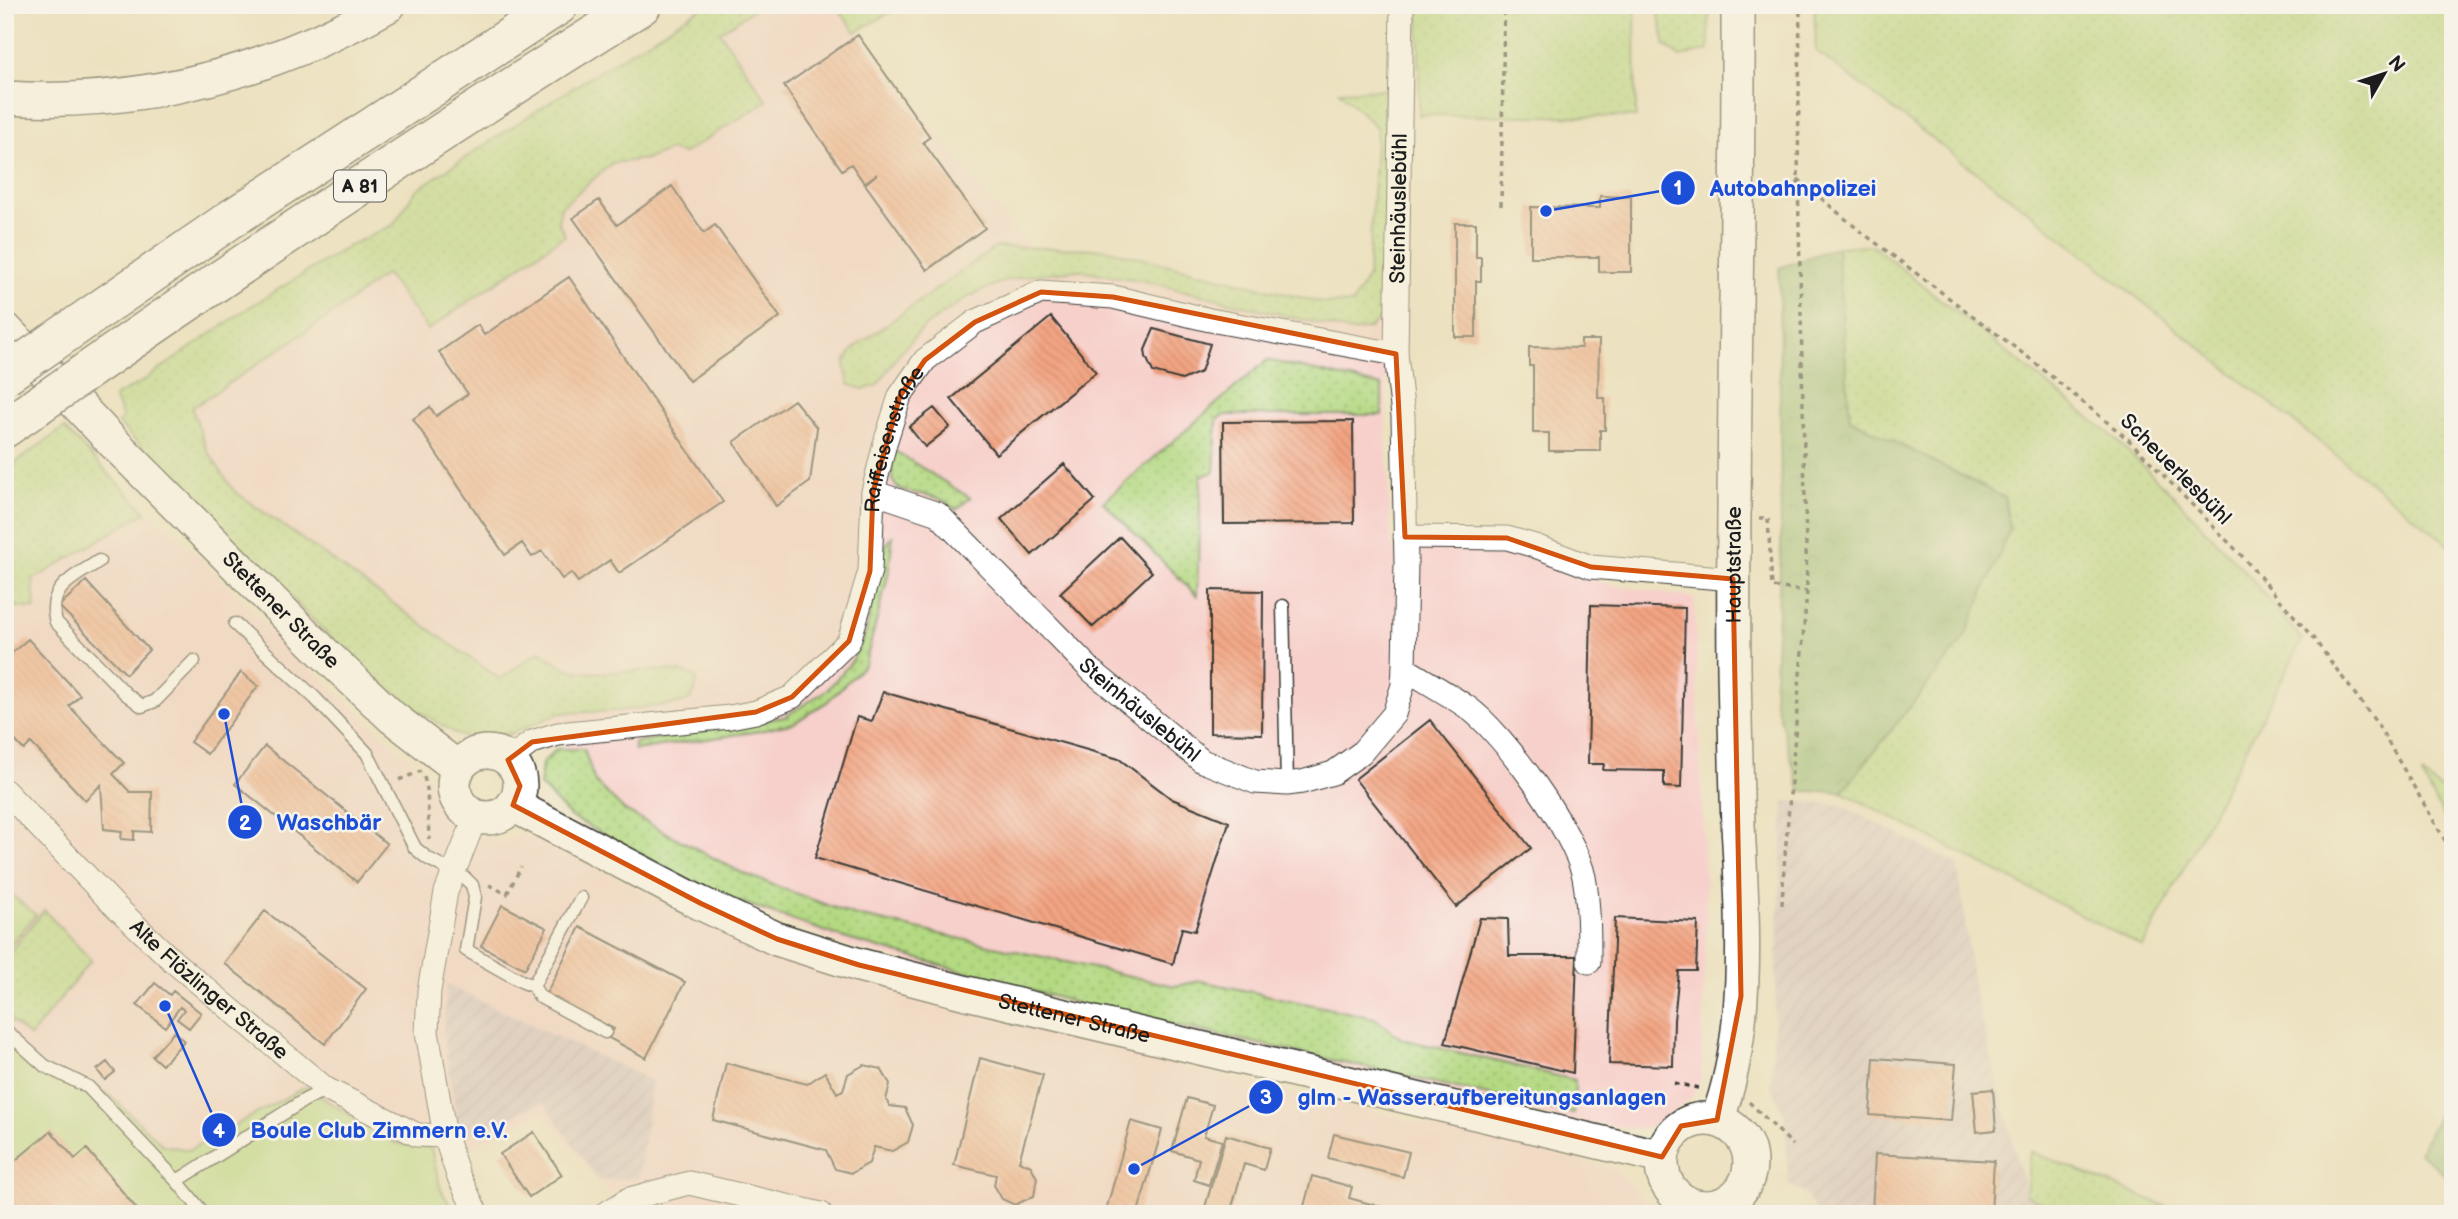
<svg xmlns="http://www.w3.org/2000/svg" width="2458" height="1219" font-family="'Balsamiq Sans',sans-serif">
	<style>
		.built { fill: #f7d0cb }
		.industrial { fill: url(#industrial-furrows) }
		.grass { fill: url(#grass-dots); stroke: #687a4f; stroke-width: 2 }
		.forest { fill: url(#forest-crowns); stroke: #566a46; stroke-width: 2 }
		.pitch { fill: #b4d982; stroke: #687a4f; stroke-width: 2 }
		.building { fill: url(#building-back-hatch) }
		.lines { fill: none; stroke-linecap: round; stroke-linejoin: round }
		.lane-casing { stroke: #3b3a35; stroke-width: 15 }
		.street-casing { stroke: #3b3a35; stroke-width: 25 }
		.secondary-casing { stroke: #3b3a35; stroke-width: 36 }
		.highway-casing { stroke: #3b3a35; stroke-width: 41 }
		.path { stroke: #3b3a35; stroke-width: 3.5; stroke-dasharray: 5 5; stroke-linecap: butt }
		.lane { stroke: #fff; stroke-width: 12 }
		.street { stroke: #fff; stroke-width: 23 }
		.secondary { stroke: #fff; stroke-width: 33 }
		.highway { stroke: #fff; stroke-width: 38 }
		.highway-bridge-casing { stroke: #3b3a35; stroke-width: 41; stroke-linecap: butt }
		.highway-bridge { stroke: #fff; stroke-width: 38 }
		.marked { fill: none; stroke: #d4530e; stroke-width: 5; stroke-linejoin: round }
		.labels { text-anchor: middle; stroke-width: 5; stroke-linejoin: round; paint-order: stroke }
		.shield { fill: #f7f3e8; stroke: #5e5c59; stroke-width: 2 }
		.shield-label { font-size: 19px; font-weight: bold; fill: #1c1c1c }
		.street-label { font-size: 21px; fill: #1c1c1c; stroke: #f7f3e8 }
		.leader { fill: none; stroke: #1d4ed8; stroke-width: 2.5 }
		.callout-dot { fill: #1d4ed8; stroke: #f7f3e8; stroke-width: 2.5 }
		.mark-label { font-size: 21px; text-anchor: middle; font-weight: bold; fill: #fff }
		.callout-label { font-size: 23px; text-anchor: middle; font-weight: bold; fill: #1d4ed8; stroke: #f7f3e8; stroke-width: 5; stroke-linejoin: round; paint-order: stroke }
	</style>
	<defs>
		<pattern id="industrial-furrows" width="10" height="10" patternUnits="userSpaceOnUse" patternTransform="scale(1.75)"><rect width="10" height="10" fill="#d2bec2"/><path d="M-1 1l2-2M0 10L10 0M9 11l2-2" fill="none" stroke="#b4a3a6"/></pattern>
		<pattern id="grass-dots" width="8" height="8" patternUnits="userSpaceOnUse" patternTransform="scale(1.75)"><rect width="8" height="8" fill="#b4d982"/><path d="M2 2h.1M6 6h.1" fill="none" stroke="#9aba70" stroke-width="1.8" stroke-linecap="round"/></pattern>
		<pattern id="forest-crowns" width="20" height="18" patternUnits="userSpaceOnUse" patternTransform="scale(1.75)"><rect width="20" height="18" fill="#8fb970"/><path d="M2 6a3 3 0 1 1 6 0M12 15a3 3 0 1 1 6 0" fill="none" stroke="#7b9e60"/></pattern>
		<pattern id="building-back-hatch" width="6" height="6" patternUnits="userSpaceOnUse" patternTransform="scale(1.75)"><rect width="6" height="6" fill="#f3a482"/><path d="M-1 5l2 2M0 0l6 6M5-1l2 2" fill="none" stroke="#d08d70"/></pattern>
	</defs>
	<rect width="100%" height="100%" fill="#f7f3e8"/>
	<filter id="ink" filterUnits="userSpaceOnUse"><feTurbulence type="fractalNoise" baseFrequency=".0143" numOctaves="2"/><feDisplacementMap in="SourceGraphic" scale="14" xChannelSelector="R" yChannelSelector="G"/><feConvolveMatrix kernelMatrix="1 2 1 2 8 2 1 2 1" color-interpolation-filters="sRGB"/></filter>
	<filter id="wash" filterUnits="userSpaceOnUse"><feTurbulence type="fractalNoise" baseFrequency=".00686" numOctaves="4" result="noise"/><feDisplacementMap in="SourceGraphic" scale="28" xChannelSelector="R" yChannelSelector="G"/><feGaussianBlur stdDeviation="1.57" result="paint"/><feColorMatrix in="noise" values="0 0 0 0 0 0 0 0 0 0 0 0 0 0 0 0 0 1.4 0 .05"/><feComposite in="paint" operator="in"/></filter>
	<g filter="url(#wash)">
		<rect width="100%" height="100%" fill="#ece1c0"/>
		<path class="built" d="M760 5H835L856 32 864 34 866 44 1030 248 1105 249 1323 303 1352 304 1386 313V441L1391 547 1485 549 1541 561 1601 583 1694 598 1706 912 1701 1079 1690 1099 1659 1122 1643 1129 1571 1121 1084 1005 847 946 709 891 555 756 566 749 548 712 234 491 207 450 192 408 337 311 387 274 428 330 565 235 558 222 561 207 612 163 647 159 670 150 766 101 720 31Z
			M146 512 166 525 317 673 441 789 449 815 471 832 500 842 522 834 546 841 734 938 823 968 1027 1027 1267 1087 1616 1169 1658 1214H745L738 1208 699 1205 665 1209 608 1193 544 1113 466 1150 431 1148 395 1143 304 1087 189 1150 163 1145 107 1093 36 1067 5 1042V605L34 609 33 580Z"/>
		<path class="industrial" d="M1784 801 1841 805 1958 865 1973 986 2026 1194 2058 1214H1817L1805 1194 1788 1185 1785 1117 1771 1084Z
			M447 985 652 1081 639 1178 599 1181 543 1102 461 1139 443 1035Z"/>
		<path class="grass" d="M705 5H760L720 32 767 101 683 154 670 150 647 159 612 163 561 207 558 222 565 235 428 330 386 274 337 311 192 408 207 450 234 491 500 679 540 651C549 656 559 665 568 669 600 680 677 660 697 679 696 690 694 699 683 703L616 711 560 713 505 736 472 739 458 735 406 703 354 661 118 423 123 418 114 397 140 383 248 308 347 247 393 225 416 190 555 99Z
			M835 5H903L856 32Z
			M1419 5H1635L1636 117 1419 115Z
			M1657 5H1709V50L1680 57 1665 46Z
			M1814 5H2453V548L2033 215 1816 51Z
			M1385 89 1386 313 1370 328 1353 332 1144 281 1078 270 1032 275 1004 281 970 296 924 327 899 354 877 386 862 389 850 385C842 364 843 359 859 344L996 247 1105 249 1323 303 1352 304 1368 276 1377 128 1339 91Z
			M1872 245 2110 434 2176 498 2248 575 2302 640 2143 947 1842 792 1965 637 2005 498 1850 419 1837 247Z
			M1267 360 1382 386V415H1225L1217 419 1214 472 1201 476 1197 596 1103 502Z
			M64 428 146 512 33 580 35 609 5 605V470Z
			M895 451 970 498 956 510C952 507 947 502 942 500 912 486 881 503 895 451Z
			M893 535 888 576 865 664 827 702 794 723 760 731 634 750V743L642 741 784 717 827 690 852 661 866 633 880 554Z
			M556 749H584L595 782 625 811 742 873 853 915 1175 986 1201 981 1374 1018 1402 1039 1575 1080 1574 1114 1084 1005 847 939 709 891 571 817 540 785 542 764Z
			M2421 774 2453 799V834Z
			M44 910 91 960 30 1037 5 1016V958Z
			M2030 1151 2185 1214H2058L2026 1194Z"/>
		<path class="forest" d="M1837 247 1850 419 2005 498 2010 529 1965 637 1842 792 1800 791 1774 697 1781 546 1779 268Z
			M2453 1085V1182L2419 1152Z"/>
		<path class="pitch" d="M7 891 36 915 5 951V893Z
			M5 1042 36 1067 107 1093 163 1145 189 1150 305 1087 395 1143 431 1148 441 1190 456 1214H5Z"/>
		<g id="blocks">
			<path class="building" d="M858 35 930 137 923 142 985 228 927 270 865 184 877 174 864 183 851 164 842 170 784 86Z
				M672 186 704 233 715 225 780 317 689 381 573 218 599 200 617 225Z
				M1600 196 1631 197V272H1599V257H1531V207L1600 208Z
				M1455 223H1476V257H1481V281H1476V337H1455Z
				M569 277 723 502 619 573 610 560 578 582 571 573 562 579 542 551 532 557 522 543 505 555 413 419 430 407 436 416 468 394 439 352 478 325 484 335Z
				M1051 317 1096 372 996 454 951 399Z
				M1154 329 1210 344 1201 372 1182 380 1153 372 1146 357 1145 350Z
				M1581 340H1599L1598 398H1605V430H1600V451H1549V433H1533V366H1529V347L1581 348Z
				M794 400 817 428 810 482 776 506 734 442Z
				M934 408 950 427 925 447 909 427Z
				M1353 421 1354 523 1224 524 1223 422Z
				M1064 464 1095 500 1032 555 1001 519Z
				M1120 537 1152 572 1093 627 1060 593Z
				M86 581 149 650 126 674 59 606Z
				M1210 590 1263 591 1262 734 1210 733Z
				M1591 605 1685 608 1681 788 1664 787V771L1603 770 1604 764H1588Z
				M28 639 80 695 69 706 124 763 113 774 130 792H152L151 832 134 831V840L121 839 122 831 104 829 101 785 85 800 31 743 24 750 5 730V659Z
				M241 672 258 686 207 754 190 742Z
				M883 692 1119 759 1172 799 1229 822 1195 931 1182 928 1173 964 815 858 857 717 872 721Z
				M1430 720 1531 848 1456 907 1355 779Z
				M265 746 387 844 357 882 235 784Z
				M502 905 547 928 525 969 481 946Z
				M265 911 366 989 325 1044 224 963Z
				M1480 918 1508 919 1509 956H1577L1573 1073 1445 1043Z
				M1615 918 1698 922 1696 971H1679L1674 1020 1673 1066 1609 1064Z
				M580 927 685 982 646 1058 609 1038 614 1029 546 994Z
				M155 983 170 995 173 991 201 1013 189 1028 177 1019 184 1010 180 1007 165 1027 137 1005Z
				M174 1032 184 1041 162 1065 152 1056Z
				M980 1058 1043 1075 1019 1161 1031 1166 1037 1178 1034 1196 1015 1205 1002 1199 994 1185 996 1175 954 1165Z
				M1874 1058 1956 1064 1951 1121 1870 1115Z
				M107 1062 115 1072 105 1080 97 1070Z
				M726 1063 807 1084 825 1072 837 1093 843 1090 848 1074 864 1065 881 1069 890 1084 886 1100 890 1106 905 1108 913 1125 908 1142 892 1151 874 1147 869 1163 852 1173 835 1169 826 1150 713 1120Z
				M1993 1089 1996 1130 1977 1132 1973 1091Z
				M1187 1098 1213 1105 1204 1136 1222 1141 1209 1185 1194 1180 1199 1159 1172 1151Z
				M1131 1121 1162 1130 1138 1212 1125 1208 1123 1214H1105Z
				M51 1131 75 1159 87 1149 141 1214H5V1169Z
				M534 1132 562 1175 529 1197 500 1154Z
				M1334 1134 1409 1152 1403 1177 1328 1158Z
				M1226 1135 1270 1148 1264 1170 1244 1164 1230 1214H1203Z
				M1875 1154 1994 1161 1991 1214H1872Z
				M1312 1176 1352 1187 1349 1198 1382 1207 1380 1214H1302Z
				M1607 1206 1632 1213V1214H1605Z"/>
		</g>
	</g>
	<g filter="url(#ink)">
		<use href="#blocks" fill-opacity="0" stroke="#3b3a35" stroke-width="2"/>
		<g class="lines">
			<g class="lane-casing">
				<path id="lane" d="M99 561C74 578 46 587 56 622L126 694 142 706 155 701 194 661
					M1283 606 1287 784
					M235 624 315 698 367 753 415 848 427 858 466 879 472 885 475 897 466 950 521 981 533 986 581 898
					M533 986 540 997 605 1032
					M5 1030 45 1066 88 1087 177 1181 303 1101 326 1089
					M177 1181 204 1214"/>
			</g>
			<g class="street-casing">
				<g id="street">
					<path id="s1" d="M873 492 938 514 1092 671 1202 761 1255 782 1287 784 1302 782 1333 773 1361 753 1394 714 1403 685 1404 668 1406 563 1403 416 1396 354 1402 5"/>
					<path d="M1405 537 1507 538 1535 546 1591 567 1733 579"/>
					<path d="M1404 668C1425 681 1447 693 1467 707 1504 733 1575 833 1584 877 1589 904 1589 933 1589 962"/>
					<path id="s2" d="M508 760 532 742 558 734 730 717 756 712 792 697 849 641 870 571 873 492 885 443 900 396 925 360 975 322 1041 292 1113 297 1210 320 1396 354"/>
					<path id="s3" d="M5 791 112 903 174 962 326 1089 417 1135 445 1136"/>
					<path d="M476 816 446 892 429 991 427 1032 445 1136 458 1175 477 1214"/>
					<path d="M605 1214 629 1199 689 1183 821 1214"/>
				</g>
			</g>
			<g class="secondary-casing">
				<g id="secondary">
					<path d="M5 98C143 107 270 72 389 5"/>
					<path id="s4" d="M5 329 113 442 324 653 392 717 458 768"/>
					<circle cx="487" cy="785" r="33"/>
					<path id="s5" d="M513 805 700 903 777 939 859 965 967 993 1662 1157"/>
					<circle cx="1706" cy="1163" r="44"/>
					<path id="s6" d="M1717 1120C1751 1032 1743 918 1738 825 1736 773 1735 720 1734 668 1732 447 1739 226 1738 5"/>
				</g>
			</g>
			<g class="highway-casing">
				<path id="highway" d="M53 342 231 219 559 5
					M83 374C266 247 452 123 642 5
					M5 428 37 406"/>
			</g>
			<path class="path" d="M1798 179 1860 231 2029 358 2129 440 2242 556 2314 639 2378 725 2453 854
				M1501 206 1504 5
				M1759 518H1768L1772 587 1807 591
				M424 777 427 789 429 839
				M399 780 421 771
				M489 885 507 894 521 867
				M1782 905 1784 867 1807 591 1798 179 1800 5
				M1674 1083 1698 1088
				M1749 1102 1793 1145"/>
			<use href="#lane" class="lane"/>
			<use href="#street" class="street"/>
			<use href="#secondary" class="secondary"/>
			<use href="#highway" class="highway"/>
			<g class="highway-bridge-casing">
				<path id="highway-bridge" d="M5 375 53 342
					M37 406 83 374"/>
			</g>
			<use href="#highway-bridge" class="highway-bridge"/>
		</g>
	</g>
	<path d="M0 0H2458V1219H0ZM1041 292 1113 297 1396 354 1405 537 1507 538 1591 567 1733 579 1741 996 1717 1120 1681 1126 1662 1157 859 965 777 939 700 903 513 805 520 786 508 760 532 742 756 712 792 697 849 641 870 571 873 492 900 396 925 360 975 322Z" fill="#ece1c0" fill-opacity=".55" fill-rule="evenodd"/>
	<path class="marked" d="M1041 292 1113 297 1396 354 1405 537 1507 538 1591 567 1733 579 1741 996 1717 1120 1681 1126 1662 1157 859 965 777 939 700 903 513 805 520 786 508 760 532 742 756 712 792 697 849 641 870 571 873 492 900 396 925 360 975 322Z"/>
	<g class="labels">
		<rect class="shield" x="334" y="170.5" width="52" height="31" rx="5"/>
		<g class="shield-label">
			<text x="360" y="193">A 81</text>
		</g>
		<g class="street-label">
			<text dy="7" stroke="none"><textPath href="#s1" startOffset="1160">Steinhäuslebühl</textPath></text>
			<text dy="7" stroke="none"><textPath href="#s2" startOffset="584">Raiffeisenstraße</textPath></text>
			<text transform="translate(2176 469) rotate(45)" y="7">Scheuerlesbühl</text>
			<text dy="7" stroke="none"><textPath href="#s6" startOffset="558">Hauptstraße</textPath></text>
			<text dy="7" stroke="none"><textPath href="#s4" startOffset="394">Stettener Straße</textPath></text>
			<text dy="7" stroke="none"><textPath href="#s1" startOffset="350">Steinhäuslebühl</textPath></text>
			<text dy="7" stroke="none"><textPath href="#s3" startOffset="285">Alte Flözlinger Straße</textPath></text>
			<text dy="7" stroke="none"><textPath href="#s5" startOffset="604">Stettener Straße</textPath></text>
		</g>
	</g>
	<path class="leader" d="M1546 211L1678 188M224 714L245 822M1134 1169L1266 1097M165 1006L219 1130"/>
	<g class="callout-dot">
		<circle cx="1546" cy="211" r="7"/>
		<circle cx="224" cy="714" r="7"/>
		<circle cx="1134" cy="1169" r="7"/>
		<circle cx="165" cy="1006" r="7"/>
		<circle cx="1678" cy="188" r="18"/>
		<circle cx="245" cy="822" r="18"/>
		<circle cx="1266" cy="1097" r="18"/>
		<circle cx="219" cy="1130" r="18"/>
	</g>
	<g class="mark-label">
		<text x="1678" y="195">1</text>
		<text x="245" y="830">2</text>
		<text x="1266" y="1104">3</text>
		<text x="219" y="1138">4</text>
	</g>
	<g class="callout-label">
		<text x="1793" y="196">Autobahnpolizei</text>
		<text x="329" y="830">Waschbär</text>
		<text x="1482" y="1105">glm - Wasseraufbereitungsanlagen</text>
		<text x="379" y="1138">Boule Club Zimmern e.V.</text>
	</g>
	<rect width="2458" height="1219" fill="none" stroke="#f7f3e8" stroke-width="28"/>
	<g transform="translate(2384 74) rotate(51)" stroke="#f7f3e8" stroke-width="5" paint-order="stroke">
	<path d="M0-5L12 26L0 18L-12 26Z" fill="#1c1c1c"/>
	<text y="-10" font-size="19" font-weight="bold" text-anchor="middle" fill="#1c1c1c">N</text>
	</g>
</svg>
